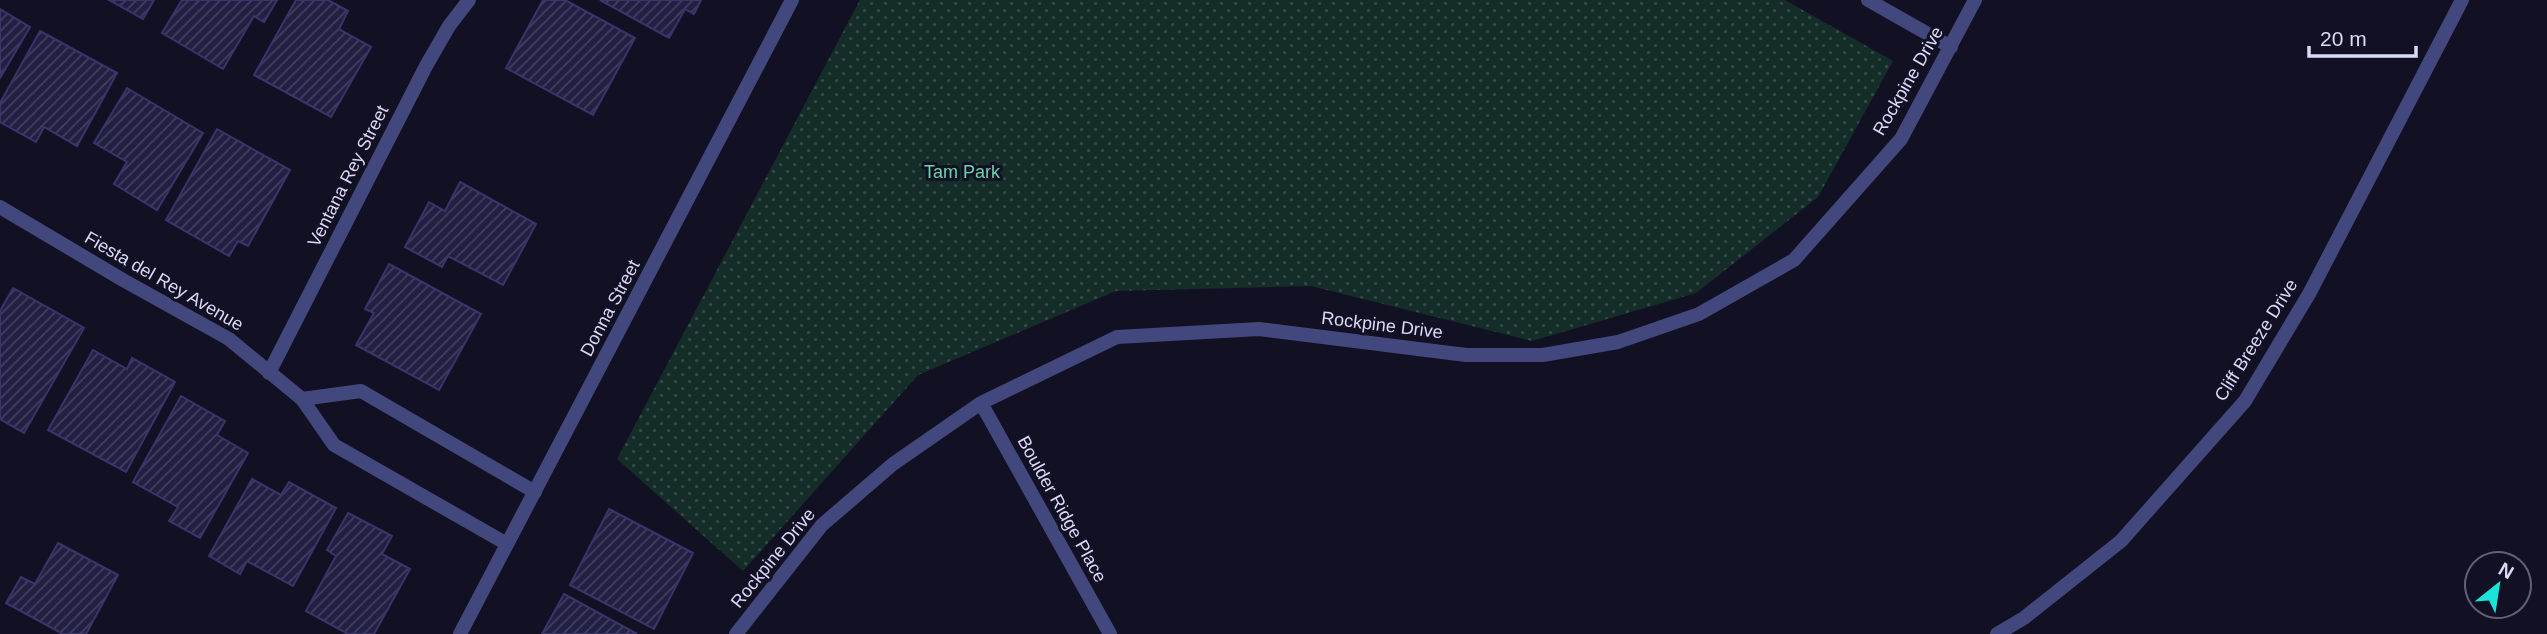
<svg xmlns="http://www.w3.org/2000/svg" width="2547" height="634" font-family="Helvetica,sans-serif">
	<style>
		.park { fill: url(#park-dots) }
		.building { fill: url(#building-hatch); stroke: #37356b; stroke-width: 2 }
		.lines { fill: none; stroke-linecap: round; stroke-linejoin: round }
		.minor { stroke: #42487d; stroke-width: 14 }
		.tertiary { stroke: #42487d; stroke-width: 14 }
		.labels { text-anchor: middle; stroke-width: 6; stroke-linejoin: round; paint-order: stroke }
		.street-label { font-size: 18px; fill: #d9dafa; stroke: #121123 }
		.park-label { font-size: 18px; fill: #6dd2aa; stroke: #121123 }
	</style>
	<defs>
		<pattern id="park-dots" width="8" height="8" patternUnits="userSpaceOnUse" patternTransform="scale(1.75)"><rect width="8" height="8" fill="#152d28"/><path d="M2 2h.1M6 6h.1" fill="none" stroke="#364b48" stroke-width="1.8" stroke-linecap="round"/></pattern>
		<pattern id="building-hatch" width="6" height="6" patternUnits="userSpaceOnUse" patternTransform="scale(1.75)"><rect width="6" height="6" fill="#222042"/><path d="M-1 1l2-2M0 6l6-6M5 7l2-2" fill="none" stroke="#42405e"/></pattern>
	</defs>
	<rect width="100%" height="100%" fill="#121123"/>
	<path class="park" d="M860 0H1785L1893 61 1818 197 1696 293 1532 341 1311 286 1116 291 918 375 743 571 617 459Z"/>
	<path class="building" d="M109 0H154L143 19Z
		M182 0H277L264 22 254 16 223 69 162 33Z
		M296 0H328L348 11 339 29 371 47 331 117 254 75Z
		M543 0H565L635 38 593 115 506 68Z
		M600 0H701L694 14 685 9 669 38Z
		M0 9 30 27 0 78Z
		M40 31 117 73 77 146 44 127 36 142 0 122V103Z
		M127 88 203 133 157 210 114 184 127 162 94 143Z
		M217 129 290 170 248 246 238 241 229 256 166 220Z
		M460 182 536 224 503 285 448 256 442 267 405 247 429 202 445 211Z
		M389 264 481 314 439 390 356 345 374 313 365 309Z
		M13 288 84 328 24 433 0 419V311Z
		M93 350 127 369 132 358 175 382 126 472 48 430Z
		M181 396 225 421 217 435 248 453 200 538 169 521 178 507 133 482Z
		M252 479 281 495 289 482 336 508 293 586 247 561 240 574 209 556Z
		M609 509 693 553 654 629 570 585Z
		M348 513 392 536 382 554 410 569 374 634H348L306 611 336 556 327 550Z
		M58 543 118 575 86 634H63L6 603 21 577 35 584Z
		M564 594 637 634H542Z"/>
	<g class="lines">
		<path class="minor" d="M1868 0 1951 47
			M0 207 123 280 229 339 302 399 334 445 507 544
			M269 373 426 66 449 26 469 0
			M302 399 361 391 535 492
			M981 403 1110 634
			M736 634 822 525 893 464 981 403 1117 337 1259 329 1466 355H1543L1618 342 1699 314 1794 260 1901 139 1975 0
			M1997 634 2024 618 2121 541 2245 401 2309 294 2462 0"/>
		<path class="tertiary" d="M460 634 792 0"/>
	</g>
	<g class="labels">
		<g class="street-label">
			<text transform="translate(1908 81) rotate(-60)" y="6">Rockpine Drive</text>
			<text transform="translate(348 176) rotate(-63)" y="6">Ventana Rey Street</text>
			<text transform="translate(164 281) rotate(30)" y="6">Fiesta del Rey Avenue</text>
			<text transform="translate(610 308) rotate(-62)" y="6">Donna Street</text>
			<text transform="translate(1382 325) rotate(7)" y="6">Rockpine Drive</text>
			<text transform="translate(2256 340) rotate(-58)" y="6">Cliff Breeze Drive</text>
			<text transform="translate(1062 509) rotate(61)" y="6">Boulder Ridge Place</text>
			<text transform="translate(773 558) rotate(-51)" y="6">Rockpine Drive</text>
		</g>
		<g class="park-label">
			<text x="962" y="178">Tam Park</text>
		</g>
	</g>
	<g transform="translate(2498 585) rotate(30)"><circle r="33" fill="#121123" stroke="#626179" stroke-width="2"/>
	<path d="M0-5L12 26L0 18L-12 26Z" fill="#1ce3da"/>
	<text y="-10" font-size="19" font-weight="bold" text-anchor="middle" fill="#d9dafa">N</text>
	</g>
	<path d="M2309 46v10h107v-10" fill="none" stroke="#d9dafa" stroke-width="3.5"/>
	<text x="2320" y="46" font-size="21" fill="#d9dafa" stroke="#121123" stroke-width="5" paint-order="stroke">20 m</text>
</svg>
